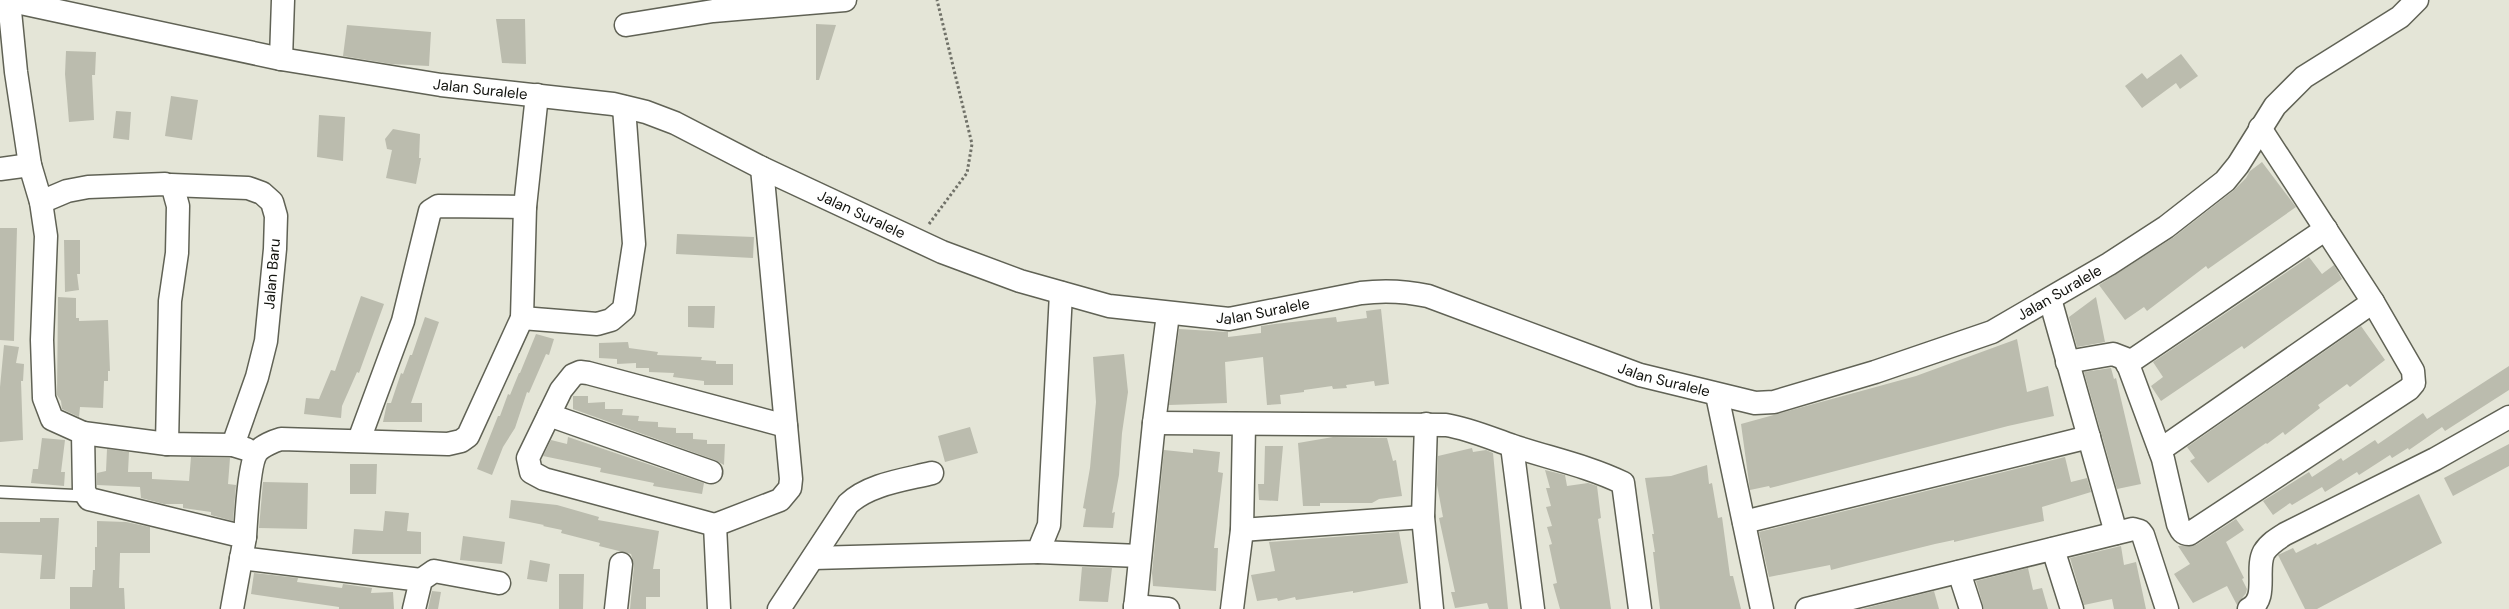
<svg xmlns="http://www.w3.org/2000/svg" width="2509" height="609" font-family="'DM Sans',sans-serif">
	<style>
		.building { fill: #bbbcae }
		.lines { fill: none; stroke-linecap: round; stroke-linejoin: round }
		.service-casing { stroke: #606255; stroke-width: 14 }
		.minor-casing { stroke: #606255; stroke-width: 25 }
		.path { stroke: #707168; stroke-width: 3; stroke-dasharray: 2.5 2.5; stroke-linecap: butt }
		.service { stroke: #fff; stroke-width: 11 }
		.minor { stroke: #fff; stroke-width: 22 }
		.labels { text-anchor: middle; stroke-width: 4; stroke-linejoin: round; paint-order: stroke }
		.street-label { font-size: 15px; fill: #11120d; stroke: #fff }
	</style>
	<rect width="100%" height="100%" fill="#e4e5d7"/>
	<path class="building" d="M496 19H525L526 64 502 63Z
		M816 24 836 25 819 80H816Z
		M347 25 431 32 429 66 391 64 343 56Z
		M66 51 96 52 95 75H92L94 120 69 122 65 74Z
		M2181 54 2198 76 2180 89 2176 83 2142 108 2125 86 2142 73 2147 79Z
		M171 96 198 100 192 140 165 136Z
		M116 111 131 112 129 140 113 138Z
		M319 115 345 117 343 161 317 157Z
		M393 129 420 134 419 158H421L416 184 386 178 392 150 387 149 385 139Z
		M2262 162 2296 207 2208 269 2206 266 2147 311 2144 307 2125 320 2099 285 2174 237 2233 191 2246 178 2250 171Z
		M0 228H17L14 341 0 340Z
		M677 234 754 237 753 258 676 254Z
		M64 240H80V274H77L79 290 65 292Z
		M2309 257 2322 274 2334 265 2342 279 2244 349 2242 346 2161 401 2151 386 2163 377 2153 362Z
		M361 296 384 304 359 373 357 372 342 406 341 418 304 414 306 398 319 399 331 370 335 371Z
		M58 297 76 298V318H79V321L108 320 110 371H108V381H104L103 408 80 407 79 417 62 409 61 401 57 395Z
		M2096 297 2105 342 2077 347 2069 317Z
		M688 306H715L714 328 688 327Z
		M1381 309 1389 384 1375 386 1374 381 1346 385 1347 388 1333 389 1332 386 1304 390V392L1280 395 1281 404 1267 405 1263 357 1225 362 1227 403 1169 405 1179 329 1228 332V337L1261 333V326L1275 324 1336 317 1337 322 1367 318 1366 311Z
		M425 317 439 322 411 403H422V422H383L387 403H391L401 373 403 374 410 355H412Z
		M2361 326 2385 360 2350 387 2347 384 2318 405 2320 408 2285 435 2283 432 2267 444 2266 443 2208 483 2190 461 2195 458 2187 447Z
		M536 334 554 339 549 355 546 354 529 393 527 392 515 428 503 447 492 475 477 469 498 416H500L508 394 510 395 519 373H520Z
		M2017 339 2027 392 2048 386 2054 416 2008 426 1770 488 1769 486 1750 490 1741 424 1916 376Z
		M628 342 629 348 658 352 657 355 702 357 701 360 716 361V364H733V385H704V381L673 377 674 373 649 372V368H636V363L617 364V359L599 358V343Z
		M4 345 19 347 16 363 24 364 23 381H21L23 440 0 442V387Z
		M1124 354 1128 392 1122 433 1119 475 1112 513 1115 512 1113 528 1083 527 1086 509 1083 508 1090 468 1096 402 1093 357Z
		M2509 366V390L2445 431 2442 427 2409 450 2408 448 2392 458 2390 455 2359 475 2357 472 2325 492 2322 487 2292 505 2290 503 2273 515 2263 501 2309 472 2312 477 2341 458 2343 461 2375 440 2378 444 2423 413 2427 419Z
		M2111 368 2114 379 2116 378 2141 484 2117 489 2084 372Z
		M588 396V403L605 402V409H623L622 415 639 416 638 421 658 422V427L676 428V433H693V439L707 440V444H725L724 465 715 460 573 409V396Z
		M970 427 978 453 945 462 938 436Z
		M568 437 704 483 702 494 653 486 654 483 600 472 601 468 543 456 551 440 567 444Z
		M1333 437 1387 438 1393 461 1396 460 1402 496 1379 499 1372 503H1320V506H1303L1298 443Z
		M42 438 65 440 61 472H65L64 486 31 483 33 469H38Z
		M2509 444V466L2453 496 2444 478Z
		M1265 446H1283L1278 501 1259 500 1258 484H1264Z
		M1472 448 1473 452 1486 450 1493 453 1508 609H1489L1487 603 1455 608 1451 592H1455L1439 518 1443 517 1437 485 1438 456Z
		M107 449 129 452 128 472H152V479L189 481 191 457 230 458 228 484 236 485 233 521 211 515V512L183 508V504H164L141 498 140 487 97 485V473L106 471Z
		M1193 449 1220 452 1218 472 1223 473 1214 548H1218L1216 591 1153 586 1152 573 1164 450 1193 453Z
		M2065 457 2071 482 2087 478 2091 492 2042 507 2044 521 1954 542V540L1935 544 1846 566 1831 570 1830 565 1769 577 1759 532Z
		M350 464H377L376 494H350Z
		M1707 465 1709 484 1712 483 1718 518 1722 517 1730 576H1733L1741 609H1660L1653 552H1655L1652 534H1654L1645 478 1671 476Z
		M1545 470 1565 475 1567 486 1588 483 1597 486 1601 518 1598 519 1611 609H1560L1553 584 1557 583 1549 545 1552 544 1547 527 1552 526 1546 507 1551 506 1546 488H1550Z
		M263 482 308 483 307 529 259 528Z
		M2419 494 2442 543 2317 609H2305L2278 555 2293 548 2296 553 2316 543 2317 545Z
		M511 500 557 505 599 517 598 520 659 531 653 569H660V597H646V609H630L634 565 631 554 599 546 600 543 561 533 562 530 543 526 544 525 509 518Z
		M385 511 409 513 407 531 421 532V554H352L354 529 383 531Z
		M40 518H59L55 579H40L42 555 0 553V522H40Z
		M2236 519 2244 530 2226 542 2244 578 2242 579 2247 589 2246 593 2237 605 2227 586 2193 603 2174 574 2190 564 2178 546 2196 545Z
		M97 521 126 522 150 527V553H120L119 588H124L125 609H70V587H92L93 570H95V547H97Z
		M1399 532 1408 583 1353 593V591L1296 600 1295 597 1278 601 1277 598 1257 601 1251 575 1275 571 1269 542Z
		M463 536 505 542 502 564 460 560Z
		M2121 546 2124 565 2136 562 2146 609H2114L2112 599 2084 605 2070 558Z
		M530 560 550 564 547 582 527 579Z
		M1082 567 1112 568 1108 602 1079 601Z
		M2028 568 2033 590 2042 588 2048 609H1984L1976 581Z
		M254 573 298 578 297 582 342 588 343 584 372 588 371 593 393 592 394 609H339V607L251 594Z
		M559 574H584L583 609H559Z
		M432 591 441 592 438 609H428Z
		M1934 591 1939 609H1862Z"/>
	<g class="lines">
		<g class="service-casing">
			<path id="service" d="M0 492 86 496"/>
		</g>
		<g class="minor-casing">
			<g id="minor">
				<path id="s1" d="M7 0 281 59 441 85 613 104 646 112 675 123 762 168 942 252 1020 281 1109 306 1229 319 1361 293C1384 290 1405 291 1428 296L1640 375 1755 403 1774 402 1875 372 1992 332 2109 264 2166 227 2225 181 2238 165 2275 106 2304 77 2400 17 2417 0"/>
				<path d="M9 1 16 72 30 165 41 202 46 236 42 340 44 398 52 419 83 433 84 491 89 499 245 537 232 609"/>
				<path d="M626 25 713 11 845 0"/>
				<path d="M281 59 283 0"/>
				<path d="M0 169 30 165"/>
				<path d="M171 185 248 188 262 193 272 202 276 216 275 249 266 341 257 377 233 445"/>
				<path d="M41 202 67 191 88 187 165 184 173 188 178 206 177 253 170 301 167 444"/>
				<path d="M2050 299 2116 533"/>
				<path d="M522 318 597 324 611 320 624 309 634 244 624 107"/>
				<path d="M2067 362 2113 354 2126 359 2163 459 2178 524C2181 530 2182 534 2189 534L2409 389 2414 383 2413 371 2373 302 2260 128"/>
				<path d="M2127 364 2326 229"/>
				<path d="M1717 395 1762 609"/>
				<path d="M549 415 711 472"/>
				<path d="M1154 423 1446 425C1470 429 1490 438 1513 446 1549 458 1588 466 1623 483L1640 609"/>
				<path d="M1426 424 1423 517 1432 609"/>
				<path d="M83 433 167 444 233 445 246 449"/>
				<path d="M359 440 403 321 430 211 438 206 525 207"/>
				<path d="M1512 446 1533 609"/>
				<path d="M2160 450 2373 302"/>
				<path d="M1744 522 2089 437"/>
				<path d="M715 525 544 479 531 472 528 458 561 390 573 375 580 372 588 373 786 426"/>
				<path d="M1242 530 1423 517"/>
				<path d="M245 537C246 521 249 463 257 452 262 446 274 441 281 439L448 444 461 441 468 436 522 318 525 207 537 95"/>
				<path d="M2053 549 2072 609"/>
				<path d="M1038 552 1140 556"/>
				<path d="M241 558 421 580"/>
				<path d="M813 558 1038 552 1049 525 1061 293"/>
				<path d="M1959 572 1971 609"/>
				<path d="M1135 606 1168 609"/>
				<path d="M414 609 421 580 434 571 499 583"/>
				<path d="M616 609 621 564"/>
				<path d="M719 609 715 525 780 500 790 488 791 479 762 168"/>
				<path d="M779 609 848 504C869 484 904 480 932 473"/>
				<path d="M1135 609 1154 423 1168 314"/>
				<path d="M1232 609 1242 530 1244 425"/>
				<path d="M1807 609 2133 529 2140 531 2143 535 2167 609"/>
				<path d="M2249 609C2269 599 2255 569 2264 552 2269 544 2277 539 2285 534L2435 459 2509 417"/>
			</g>
		</g>
		<path class="path" d="M929 224 967 173 972 144 937 0"/>
		<use href="#service" class="service"/>
		<use href="#minor" class="minor"/>
	</g>
	<g class="labels">
		<g class="street-label">
			<text dy="5" stroke="none"><textPath href="#s1" startOffset="482">Jalan Suralele</textPath></text>
			<text dy="5" stroke="none"><textPath href="#s1" startOffset="888">Jalan Suralele</textPath></text>
			<text transform="translate(272 274) rotate(-85)" y="5">Jalan Baru</text>
			<text dy="5" stroke="none"><textPath href="#s1" startOffset="2146">Jalan Suralele</textPath></text>
			<text dy="5" stroke="none"><textPath href="#s1" startOffset="1308">Jalan Suralele</textPath></text>
			<text dy="5" stroke="none"><textPath href="#s1" startOffset="1726">Jalan Suralele</textPath></text>
		</g>
	</g>
</svg>
